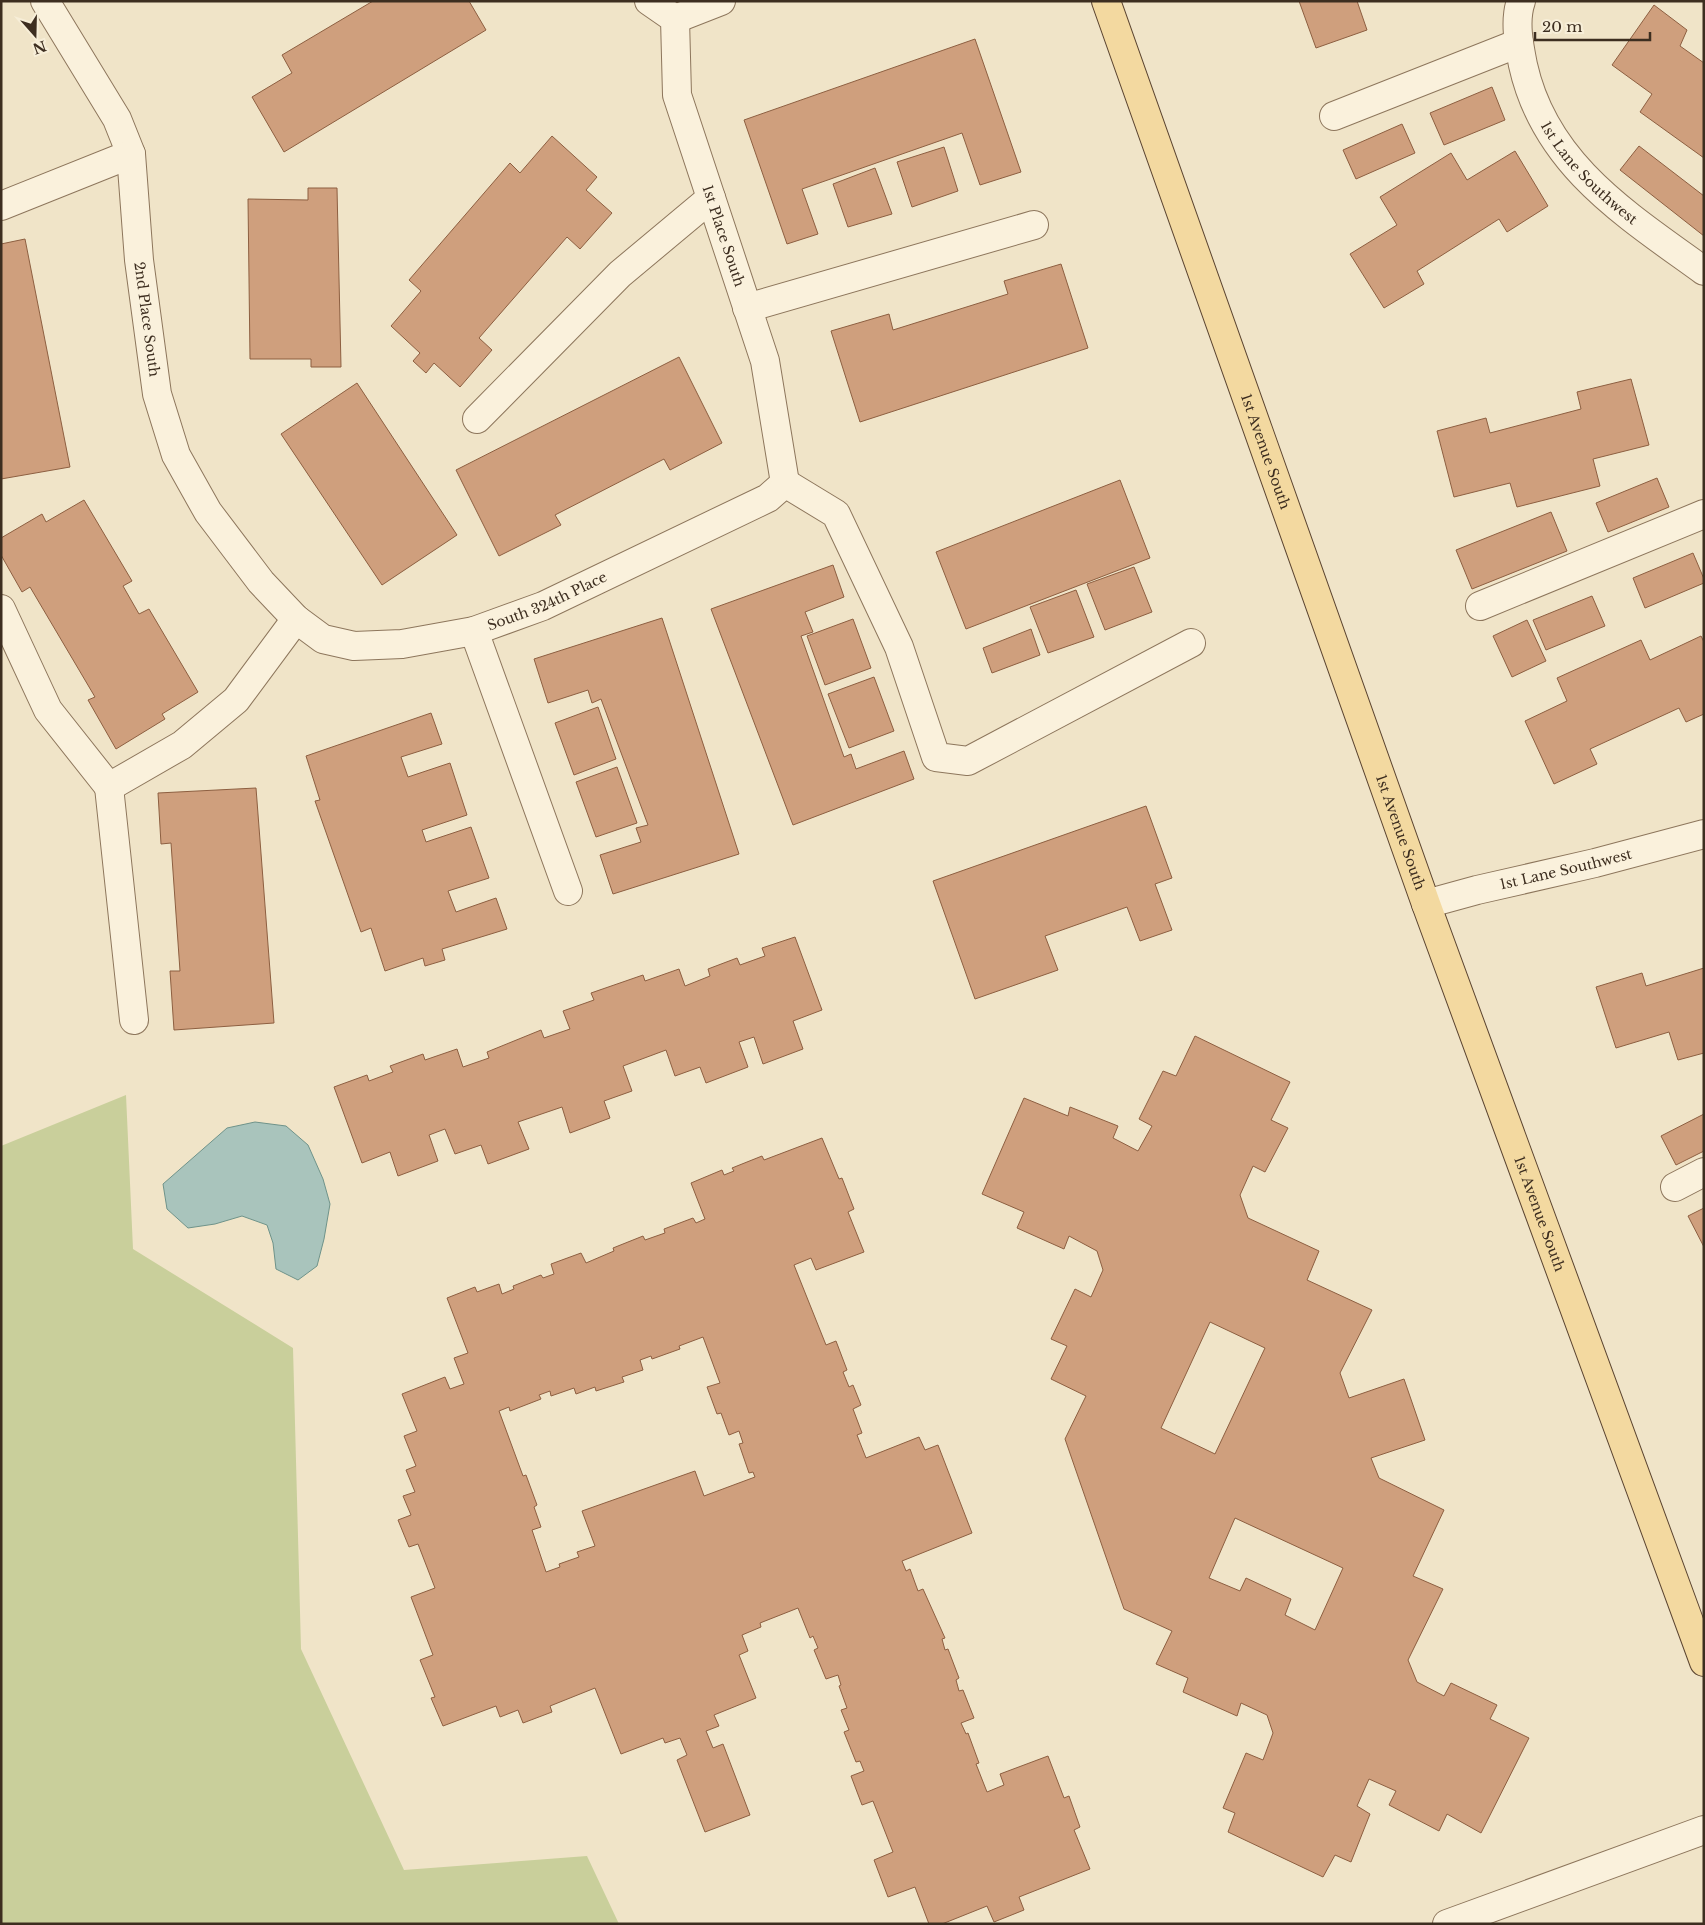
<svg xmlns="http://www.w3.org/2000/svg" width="1705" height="1925" font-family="'Libre Baskerville',serif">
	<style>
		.green { fill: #c9cf9b }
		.water { fill: #a9c4bc; stroke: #6f938a }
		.building { fill: #cf9f7d; stroke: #8d5f41; fill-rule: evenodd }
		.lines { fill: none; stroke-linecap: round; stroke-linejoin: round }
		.minor-casing { stroke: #8d765c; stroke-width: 30 }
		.major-casing { stroke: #5b4430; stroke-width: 30 }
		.minor { stroke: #faf1dc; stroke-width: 28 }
		.major { stroke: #f3d9a0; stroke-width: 28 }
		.labels { text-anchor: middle; stroke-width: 5; stroke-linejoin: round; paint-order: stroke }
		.street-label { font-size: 14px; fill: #3d2e20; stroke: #f7eed8 }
	</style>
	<rect width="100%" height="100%" fill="#f0e4c8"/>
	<path class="green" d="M126 1095 133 1249 293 1348 301 1649 404 1870 587 1856 619 1924H1V1146Z"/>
	<path class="water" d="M255 1122 286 1126 308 1145 323 1179 330 1204 324 1239 317 1266 298 1280 276 1269 273 1243 267 1225 242 1216 215 1224 188 1228 167 1209 163 1184 227 1128Z"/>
	<path class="building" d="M373 1H469L486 30 284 152 252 97 292 73 282 55Z
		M1299 1H1357L1367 30 1316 48Z
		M1654 5 1687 30 1680 46 1704 63V158L1640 112 1652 94 1612 65Z
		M975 39 1021 172 980 185 962 133 802 189 818 234 787 244 744 120Z
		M1492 87 1505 120 1444 145 1430 113Z
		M1402 124 1415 153 1356 179 1343 150Z
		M552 136 597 177 586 190 612 213 580 249 567 237 479 338 492 350 460 387 434 363 426 373 413 361 420 353 391 326 421 291 409 280 510 163 520 173Z
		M1639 146 1704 196V236L1620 170Z
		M944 147 958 191 912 207 897 162Z
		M1515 151 1548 206 1507 232 1499 219 1417 271 1424 284 1384 308 1350 254 1397 225 1380 197 1451 153 1467 180Z
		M875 168 892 214 848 227 833 184Z
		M308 188H337L341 367H311V359H250L248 199 308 200Z
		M25 239 70 467 1 479V244Z
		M1061 264 1088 348 860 422 831 331 889 314 893 330 1008 294 1004 281Z
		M679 357 722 443 670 470 664 459 555 515 561 525 499 556 456 470Z
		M1631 379 1649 445 1593 459 1600 486 1517 507 1510 483 1454 497 1437 431 1486 418 1490 433 1581 409 1577 392Z
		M357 383 457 535 382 585 281 434Z
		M1657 478 1669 507 1608 532 1596 503Z
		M1120 480 1150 558 966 629 936 552Z
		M84 500 132 581 123 586 139 614 149 609 198 692 162 714 165 719 116 749 88 700 95 697 30 587 22 592 1 555V538L42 514 46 522Z
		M1551 512 1567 551 1472 589 1456 550Z
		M1693 553 1704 579V583L1645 608 1633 578Z
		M833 565 844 597 805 612 813 632 801 636 844 757 851 754 856 769 904 751 914 779 793 825 711 609Z
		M1134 567 1152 612 1105 630 1087 584Z
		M1076 590 1094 637 1048 653 1030 607Z
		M1592 596 1605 626 1546 650 1533 620Z
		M662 618 739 854 613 894 600 855 641 842 636 828 648 825 601 699 592 703 588 690 548 703 534 659Z
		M853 619 871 668 825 685 807 636Z
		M1527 620 1546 661 1512 677 1493 636Z
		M1031 629 1040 655 992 673 983 648Z
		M1701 636 1704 642V714L1686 722 1679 708 1590 749 1597 764 1554 784 1525 721 1567 701 1557 678 1641 640 1650 660Z
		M874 677 894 731 849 748 828 694Z
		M598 707 616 759 574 775 555 723Z
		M431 713 442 744 401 757 408 777 450 763 467 815 422 830 426 842 471 827 489 878 448 891 456 912 496 898 507 929 442 949 445 960 425 966 423 958 385 971 371 928 361 932 315 801 320 800 306 756Z
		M617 767 637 823 596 837 576 782Z
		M256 788 274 1023 174 1030 170 971H180L171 843 161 844 158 793Z
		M1146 806 1172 878 1155 884 1172 930 1140 941 1127 907 1045 936 1058 970 975 999 933 881Z
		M795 937 822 1010 793 1021 803 1049 763 1064 754 1037 739 1042 748 1067 706 1083 700 1067 675 1076 666 1050 623 1066 632 1091 604 1101 610 1118 570 1133 562 1107 518 1122 529 1149 488 1164 481 1145 455 1154 445 1129 429 1135 438 1161 398 1176 390 1152 362 1163 334 1087 367 1075 369 1081 393 1072 390 1066 423 1054 425 1060 457 1049 463 1067 489 1058 487 1052 541 1030 544 1038 570 1029 563 1011 594 1000 591 993 643 975 645 981 679 969 685 986 710 976 708 969 737 958 740 965 765 956 762 948Z
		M1704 968V1053L1678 1060 1669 1032 1616 1048 1596 987 1642 973 1646 986Z
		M1195 1036 1290 1082 1271 1120 1288 1128 1265 1172 1253 1166 1240 1195 1248 1218 1319 1251 1307 1280 1372 1310 1340 1373 1349 1398 1404 1379 1425 1440 1371 1458 1379 1478 1444 1510 1413 1576 1443 1589 1408 1660 1417 1682 1444 1696 1451 1683 1497 1705 1490 1719 1529 1738 1481 1833 1447 1814 1439 1831 1389 1805 1396 1791 1369 1779 1357 1806 1370 1814 1351 1862 1335 1855 1323 1877 1228 1832 1235 1813 1223 1808 1246 1753 1263 1760 1273 1733 1267 1715 1241 1703 1237 1716 1183 1692 1188 1678 1156 1664 1172 1631 1124 1609 1065 1439 1086 1396 1051 1379 1067 1346 1051 1339 1075 1289 1091 1297 1103 1270 1097 1251 1069 1236 1064 1249 1017 1228 1024 1212 982 1194 1024 1098 1068 1116 1070 1107 1118 1126 1113 1138 1138 1151 1152 1126 1139 1119 1163 1071 1176 1076ZM1210 1322 1265 1348 1215 1454 1161 1428ZM1235 1518 1343 1568 1315 1630 1285 1615 1291 1599 1246 1578 1240 1591 1209 1578Z
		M1704 1114V1151L1676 1165 1661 1136Z
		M822 1138 839 1179 842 1178 854 1209 848 1212 864 1252 816 1270 811 1258 794 1265 826 1345 836 1341 847 1370 843 1372 849 1387 853 1385 861 1405 853 1409 862 1433 857 1435 866 1458 919 1437 925 1450 938 1445 972 1533 902 1561 906 1571 910 1569 918 1591 923 1589 945 1638 942 1639 945 1650 948 1649 959 1678 956 1680 959 1691 963 1690 974 1718 961 1723 966 1734 968 1733 979 1763 976 1764 987 1792 1004 1785 1000 1774 1048 1756 1064 1798 1069 1796 1080 1827 1074 1830 1090 1869 1019 1897 1024 1910 994 1922 987 1906 942 1924H929L915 1887 888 1897 874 1860 893 1852 873 1801 862 1805 851 1776 864 1771 860 1761 856 1762 844 1732 849 1730 841 1710 847 1708 839 1686 841 1685 838 1675 826 1679 814 1650 818 1648 813 1636 810 1638 798 1608 760 1623 761 1627 742 1635 748 1651 739 1655 756 1698 714 1715 719 1726 706 1731 713 1748 723 1744 750 1815 705 1832 677 1760 687 1755 680 1738 665 1743 663 1738 621 1754 595 1688 550 1706 552 1712 523 1723 518 1710 500 1717 496 1706 443 1726 431 1698 435 1697 420 1660 433 1655 411 1597 435 1588 418 1544 409 1547 398 1520 411 1515 403 1496 415 1492 406 1470 416 1466 404 1436 417 1431 402 1394 445 1377 450 1389 464 1384 454 1358 468 1353 447 1298 475 1287 477 1292 499 1284 502 1294 514 1289 513 1286 541 1275 543 1278 554 1274 551 1264 581 1253 586 1263 614 1251 613 1248 643 1236 645 1240 665 1233 664 1229 693 1218 696 1223 705 1219 691 1183 722 1170 724 1175 734 1171 732 1168 762 1156 764 1160ZM703 1337 720 1383 707 1387 717 1414 721 1413 729 1435 739 1431 743 1443 739 1444 749 1473 753 1472 755 1477 704 1496 695 1471 582 1511 595 1546 577 1552 579 1557 559 1564 560 1567 546 1572 532 1530 541 1527 534 1507 537 1505 526 1475 523 1476 499 1411 509 1407 510 1411 541 1399 539 1395 550 1391 551 1396 574 1388 576 1394 595 1387 596 1391 624 1382 622 1377 643 1370 640 1360 651 1356 652 1359 680 1349 679 1346Z
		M1704 1208V1247L1688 1216Z"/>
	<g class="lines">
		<g class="minor-casing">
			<g id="minor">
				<path id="s1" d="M45 1 117 119 131 154 139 260 157 394 176 455 208 512 261 582 296 619 323 639 354 646 402 644 474 631 543 606 768 498 785 483"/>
				<path id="s2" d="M649 1 675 19 677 95 765 361 785 483"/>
				<path id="s3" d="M1521 1C1514 21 1519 45 1523 65 1545 165 1627 215 1704 271"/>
				<path d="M675 19 721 1"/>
				<path d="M1334 116 1519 43"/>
				<path d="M1 206 131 154"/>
				<path d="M747 308 1034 225"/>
				<path d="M477 419 620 274 711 198"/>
				<path d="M785 483 836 514 899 647 936 757 968 761 1191 643"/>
				<path d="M1480 606 1704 514"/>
				<path d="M1 609 48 710 109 787"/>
				<path d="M474 631 568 891"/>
				<path id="s4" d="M1426 904 1477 890 1595 863 1704 834"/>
				<path d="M134 1020 109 787 182 745 236 700 296 619"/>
				<path d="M1675 1187 1704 1172"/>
				<path d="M1447 1924 1704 1830"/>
			</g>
		</g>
		<g class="major-casing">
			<g id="major">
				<path id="s5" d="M1106 1 1426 904 1704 1662"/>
			</g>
		</g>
		<use href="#minor" class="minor"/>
		<use href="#major" class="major"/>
	</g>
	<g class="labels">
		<g class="street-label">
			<text dy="5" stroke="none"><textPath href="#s3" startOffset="194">1st Lane Southwest</textPath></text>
			<text dy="5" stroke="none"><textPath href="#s2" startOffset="256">1st Place South</textPath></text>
			<text dy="5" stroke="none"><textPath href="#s1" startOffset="342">2nd Place South</textPath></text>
			<text dy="5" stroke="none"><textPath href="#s5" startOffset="478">1st Avenue South</textPath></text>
			<text dy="5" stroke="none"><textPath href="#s1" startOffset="951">South 324th Place</textPath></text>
			<text dy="5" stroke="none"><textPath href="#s5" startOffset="882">1st Avenue South</textPath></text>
			<text dy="5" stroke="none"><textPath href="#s4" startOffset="144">1st Lane Southwest</textPath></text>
			<text dy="5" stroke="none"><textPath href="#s5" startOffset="1288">1st Avenue South</textPath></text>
		</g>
	</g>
	<rect width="1705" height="1925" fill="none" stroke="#3d2e20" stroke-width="5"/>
	<g transform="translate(35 35) rotate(160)" stroke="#f7eed8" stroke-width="4" paint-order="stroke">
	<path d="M0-4L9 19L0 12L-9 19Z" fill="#3d2e20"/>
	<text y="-8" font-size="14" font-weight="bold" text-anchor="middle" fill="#3d2e20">N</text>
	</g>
	<path d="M1535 32v8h115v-8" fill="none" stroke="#3d2e20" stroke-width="2.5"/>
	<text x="1542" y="32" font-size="15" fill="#3d2e20" stroke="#f7eed8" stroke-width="4" paint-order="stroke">20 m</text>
</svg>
